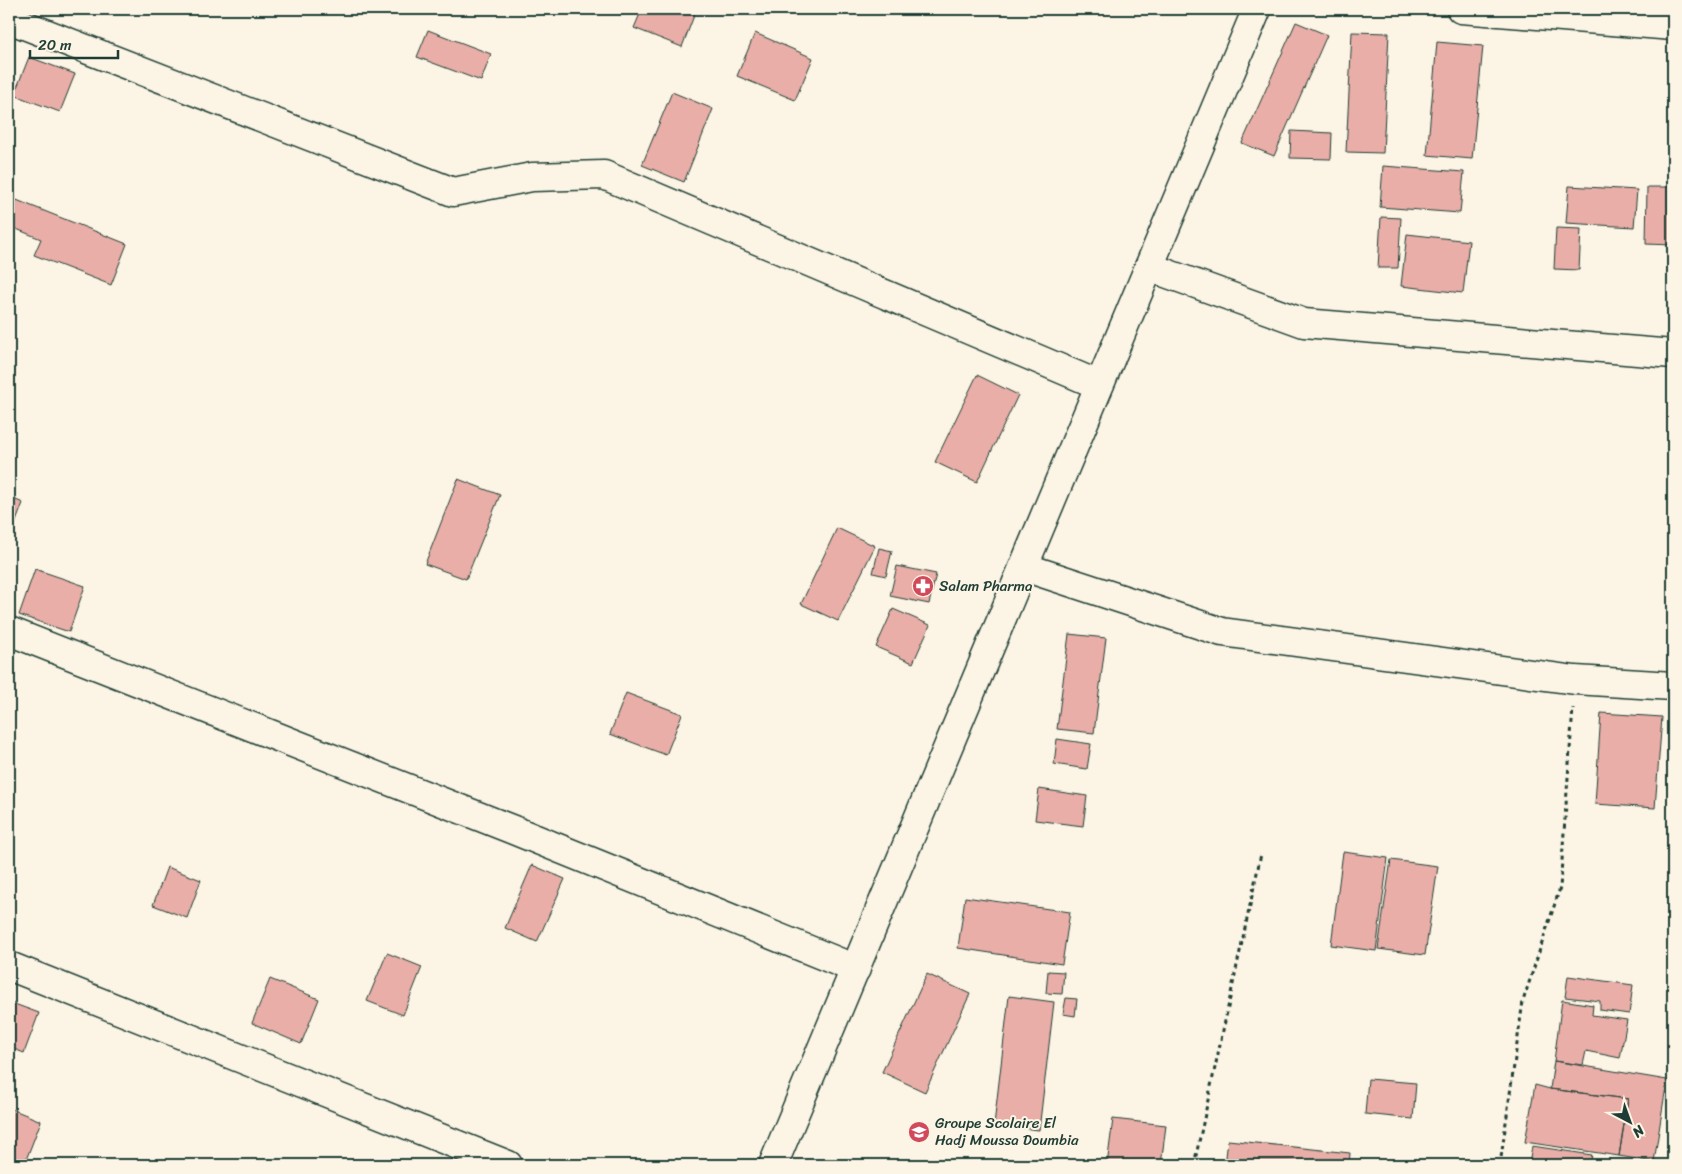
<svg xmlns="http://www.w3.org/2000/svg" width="1682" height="1174" font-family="Sriracha,sans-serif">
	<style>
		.building { fill: #e9aea7; stroke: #1f3d34 }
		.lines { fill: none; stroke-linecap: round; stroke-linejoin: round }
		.street-casing { stroke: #1f3d34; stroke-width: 31 }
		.secondary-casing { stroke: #1f3d34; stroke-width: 31 }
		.path { stroke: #1f3d34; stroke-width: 3; stroke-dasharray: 4 4; stroke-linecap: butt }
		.street { stroke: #fcf5e5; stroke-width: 28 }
		.secondary { stroke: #fcf5e5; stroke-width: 28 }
		.labels { text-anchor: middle; stroke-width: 4; stroke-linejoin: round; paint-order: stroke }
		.poi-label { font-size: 15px; fill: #1f3d34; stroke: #fcf5e5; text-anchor: start }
	</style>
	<rect width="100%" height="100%" fill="#fcf5e5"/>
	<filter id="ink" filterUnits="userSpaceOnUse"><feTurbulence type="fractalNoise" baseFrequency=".02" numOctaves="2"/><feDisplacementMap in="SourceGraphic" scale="10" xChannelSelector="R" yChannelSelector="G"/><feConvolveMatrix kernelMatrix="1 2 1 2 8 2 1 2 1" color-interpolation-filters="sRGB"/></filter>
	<g filter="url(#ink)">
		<path class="building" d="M642 9H683L695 13 682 47 634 28Z
			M1296 22 1327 35 1274 156 1242 143Z
			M428 30 491 54 481 81 417 57Z
			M1352 32 1389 33 1383 153 1346 152Z
			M755 33 813 58 795 100 737 76Z
			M1437 42 1483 46 1472 159 1427 155Z
			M29 57 75 74 60 112 14 95Z
			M672 92 713 109 684 182 642 165Z
			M1291 131 1332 133 1331 159 1290 158Z
			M1383 166 1464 172 1460 213 1380 207Z
			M1569 186 1637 190 1634 227 1566 223Z
			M1647 187H1673V245L1646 244Z
			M9 197 127 244 111 285 34 255 41 239 9 226Z
			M1381 217 1401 218 1398 268H1378Z
			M1556 228 1581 229 1579 270 1554 269Z
			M1407 234 1469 241 1463 293 1401 286Z
			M977 375 1018 395 977 482 935 462Z
			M458 479 500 495 466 579 425 564Z
			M9 497 23 503 9 540Z
			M837 528 875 546 838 621 801 604Z
			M879 548 892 551 886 576 873 573Z
			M897 566 936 574 929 604 890 596Z
			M35 569 85 586 69 632 19 615Z
			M893 609 930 625 913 663 876 647Z
			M1069 634 1106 638 1094 733 1057 729Z
			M626 693 682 714 666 755 610 734Z
			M1601 713 1662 717 1655 808 1595 804Z
			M1057 739 1091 744 1087 769 1054 764Z
			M1039 789 1087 796 1083 826 1035 820Z
			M1343 852 1388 858 1376 951 1331 945Z
			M1391 860 1438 866 1425 955 1378 949Z
			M532 865 565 879 537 942 505 928Z
			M167 867 201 880 187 918 153 905Z
			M965 897 1070 912 1062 964 958 948Z
			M387 953 422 967 403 1015 367 1001Z
			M1048 971 1064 972 1062 994 1046 993Z
			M927 974 970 994 925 1092 882 1072Z
			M1568 976 1633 985 1629 1014 1600 1010V1001L1565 997Z
			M270 979 319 999 301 1044 252 1023Z
			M1009 996 1054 1002 1039 1130 994 1125Z
			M1066 998 1077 999 1075 1016 1063 1014Z
			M1562 1000 1593 1005 1592 1015 1627 1020 1620 1058 1586 1051 1583 1065 1554 1061Z
			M9 1002 39 1013 24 1053 9 1047Z
			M1554 1061 1667 1080 1654 1162 1619 1156 1628 1099 1550 1089Z
			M1368 1079 1416 1083 1413 1119 1365 1114Z
			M1535 1085 1550 1089 1628 1099 1619 1156 1525 1142Z
			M9 1108 41 1121 24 1165H9Z
			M1113 1119 1166 1125 1161 1165H1097V1164L1107 1165Z
			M1228 1140 1350 1153 1349 1165H1225Z
			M1532 1146 1592 1155 1590 1165H1529Z"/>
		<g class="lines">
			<g class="street-casing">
				<path id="street" d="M1461 9 1673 26
					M9 19 453 192 532 177 604 175 1099 385
					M1149 267 1304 323 1673 354
					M1024 567 1222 632 1575 680 1673 686
					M9 631 511 829 856 969
					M9 966 508 1165"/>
			</g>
			<g class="secondary-casing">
				<path id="secondary" d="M773 1165 1257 9"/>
			</g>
			<path class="path" d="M1194 1165 1261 854
				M1500 1165 1523 1001 1560 888 1573 708"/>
			<use href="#street" class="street"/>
			<use href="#secondary" class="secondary"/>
		</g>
	</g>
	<defs>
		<g id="pharmacy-disc" transform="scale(1.125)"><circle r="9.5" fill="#d1495b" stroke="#fcf5e5"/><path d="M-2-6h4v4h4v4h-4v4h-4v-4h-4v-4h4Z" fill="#fff"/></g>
		<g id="school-disc" transform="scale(1.125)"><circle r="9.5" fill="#d1495b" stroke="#fcf5e5"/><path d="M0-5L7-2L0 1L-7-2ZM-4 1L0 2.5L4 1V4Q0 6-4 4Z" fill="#fff"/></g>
	</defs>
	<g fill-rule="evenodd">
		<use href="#pharmacy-disc" x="923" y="586"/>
		<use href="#school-disc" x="919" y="1132"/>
	</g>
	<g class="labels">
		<g class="poi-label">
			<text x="939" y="591">Salam Pharma</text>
			<text x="935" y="1128">Groupe Scolaire El<tspan x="935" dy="17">Hadj Moussa Doumbia</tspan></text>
		</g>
	</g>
	<rect width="1682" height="1174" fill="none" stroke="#fcf5e5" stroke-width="30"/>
	<rect x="15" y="15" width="1652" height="1144" fill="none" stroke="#1f3d34" stroke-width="2" filter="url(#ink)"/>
	<g transform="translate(1630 1122) rotate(139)" stroke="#fcf5e5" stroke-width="4" paint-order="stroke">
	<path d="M0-4L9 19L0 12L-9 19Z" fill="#1f3d34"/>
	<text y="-8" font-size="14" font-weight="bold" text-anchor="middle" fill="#1f3d34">N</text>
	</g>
	<path d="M30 50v8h88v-8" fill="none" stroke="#1f3d34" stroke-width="2.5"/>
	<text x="38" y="50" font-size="15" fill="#1f3d34" stroke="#fcf5e5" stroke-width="4" paint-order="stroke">20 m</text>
</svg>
